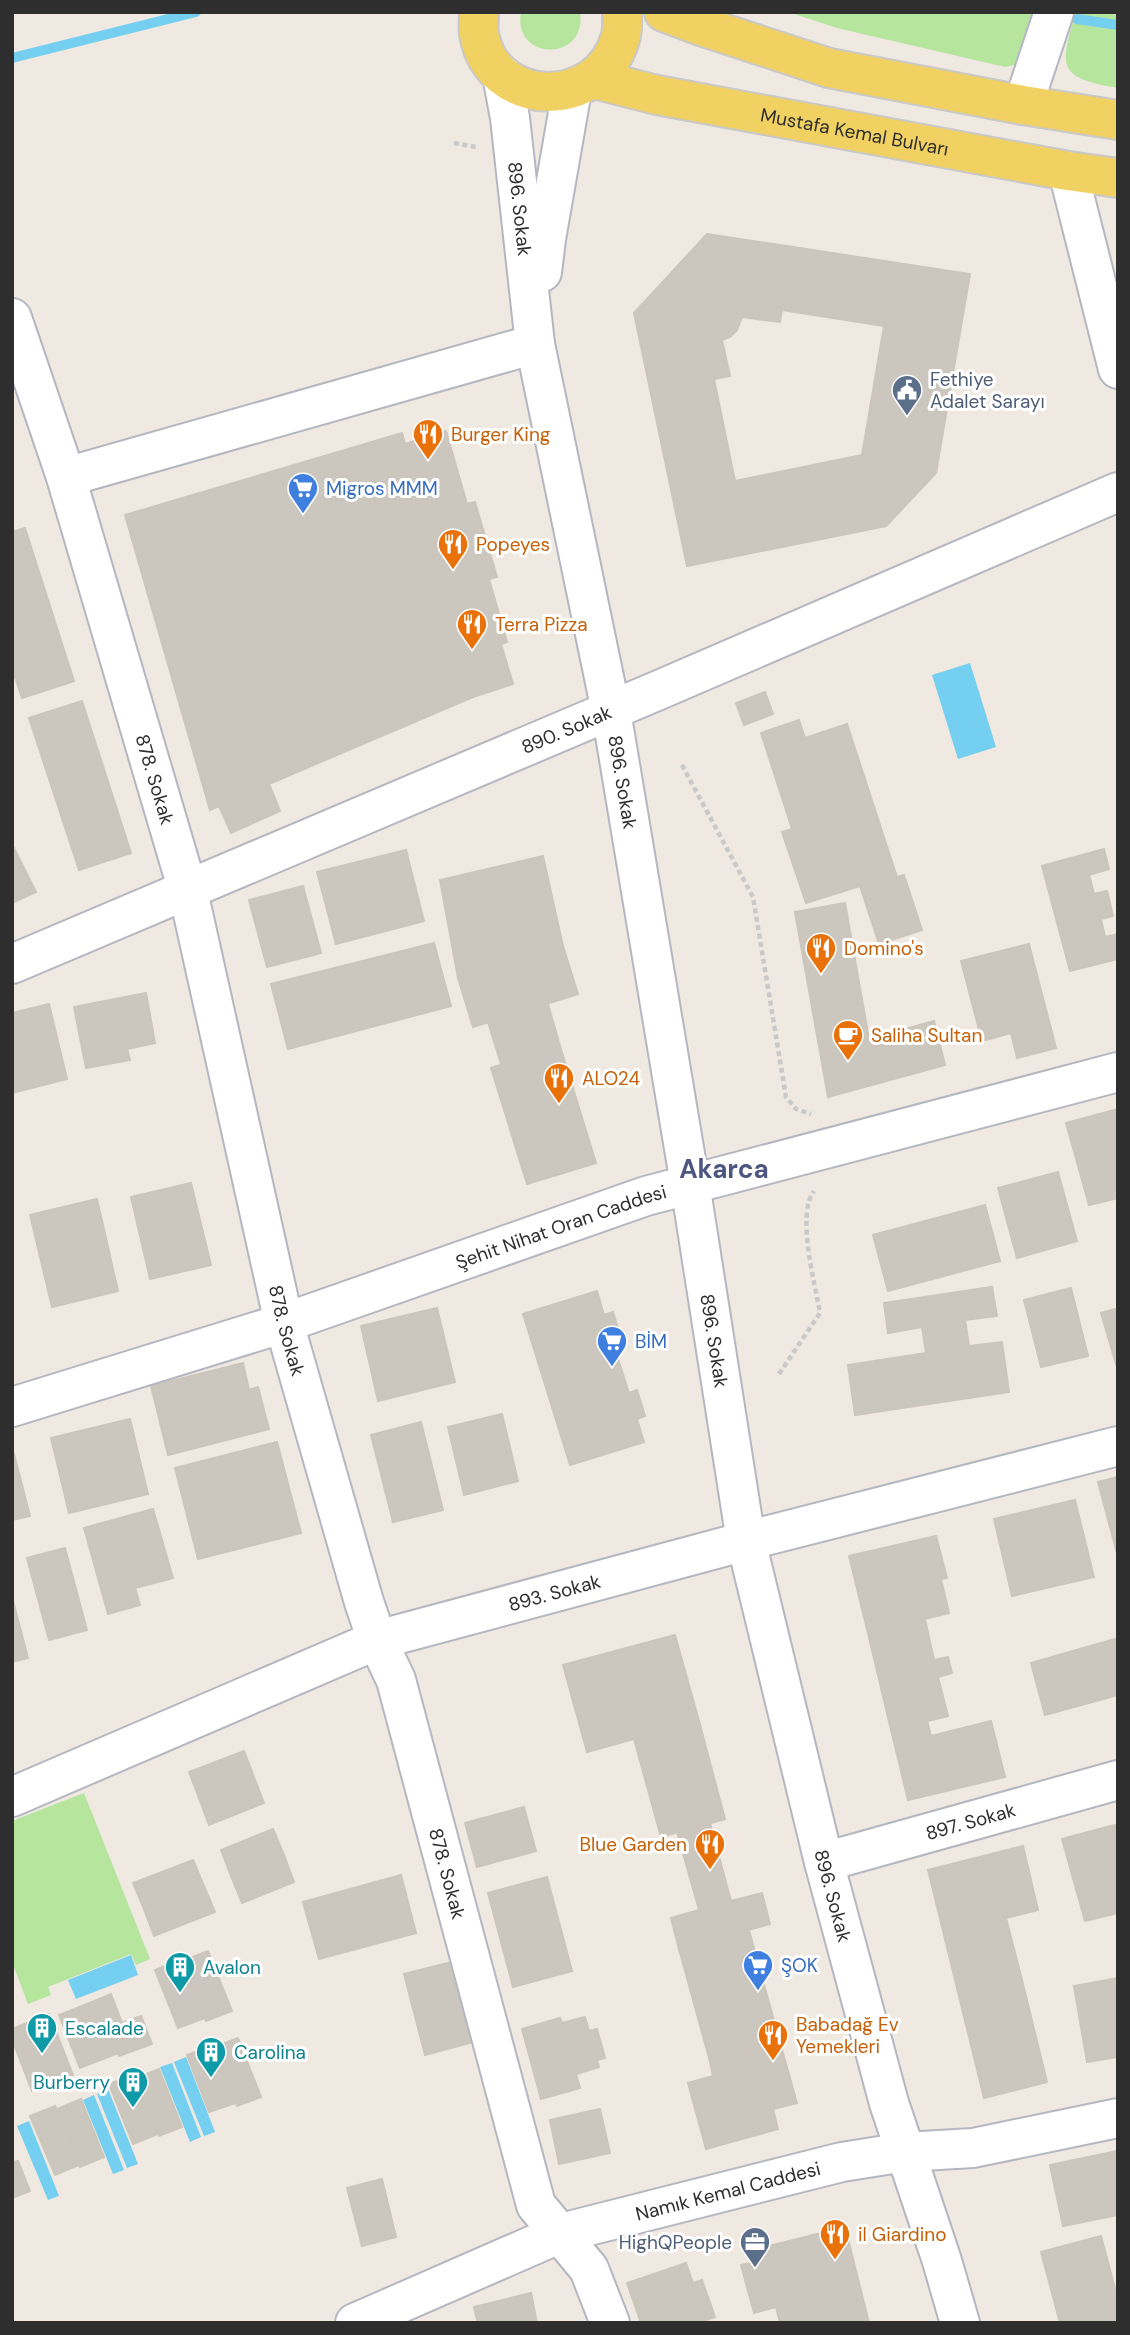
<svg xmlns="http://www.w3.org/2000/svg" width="1130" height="2335" font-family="'DM Sans',sans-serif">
	<rect width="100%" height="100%" fill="#efe9e1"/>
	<g fill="#b6e59e">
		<path d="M 521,12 L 580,12 C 588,62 512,62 521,12 Z"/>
		<path d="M 788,12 L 1037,12 L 1019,64 L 1005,67 L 837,28 Z"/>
		<path d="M 1076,12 L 1118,12 L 1118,88 C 1057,78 1059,67 1076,12 Z"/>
		<path d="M 84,1793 L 150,1959 L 136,1965 L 131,1954 L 48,1987 L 51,1995 L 28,2004 L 12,1962 L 12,1821 Z"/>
	</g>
	<g fill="#75cff0">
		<path d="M 970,663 L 996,747 L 958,759 L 932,675 Z"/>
		<path d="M 131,1955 L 138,1975 L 76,1999 L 68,1980 Z"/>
		<path d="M 186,2057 L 215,2132 L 204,2136 L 174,2062 Z"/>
		<path d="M 172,2063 L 201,2137 L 190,2142 L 160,2067 Z"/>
		<path d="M 108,2089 L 138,2164 L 127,2168 L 97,2094 Z"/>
		<path d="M 94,2095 L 124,2170 L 113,2174 L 83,2100 Z"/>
		<path d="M 29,2121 L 59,2196 L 48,2200 L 17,2126 Z"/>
	</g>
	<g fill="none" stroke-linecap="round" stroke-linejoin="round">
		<g stroke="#75cff0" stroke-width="10">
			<path d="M 1077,19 L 1118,25"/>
			<path d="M 12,58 L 196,12"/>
		</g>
	</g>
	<g fill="#cbc7bf" stroke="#cbc5ba" stroke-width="2" fill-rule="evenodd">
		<path d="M 707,234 L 970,274 L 936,473 L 886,526 L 687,566 L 634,313 ZM 782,310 L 884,326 L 862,455 L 735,481 L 714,379 L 730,376 L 722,340 L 730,337 L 737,330 L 742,317 L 780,322 Z"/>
		<path d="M 446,431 L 467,504 L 475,502 L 497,577 L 489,579 L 507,642 L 501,644 L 513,684 L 473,697 L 269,784 L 280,811 L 231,833 L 219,806 L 210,810 L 125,515 L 402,433 L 405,444 Z"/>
		<path d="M 25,528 L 74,681 L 22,698 L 12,668 L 12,532 Z"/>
		<path d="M 765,692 L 773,714 L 744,725 L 736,703 Z"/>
		<path d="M 82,701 L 131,853 L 79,870 L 29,718 Z"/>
		<path d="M 799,720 L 805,738 L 847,724 L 897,877 L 904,875 L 922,930 L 879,944 L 860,886 L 806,903 L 782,832 L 792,829 L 761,733 Z"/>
		<path d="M 12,844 L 36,892 L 12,903 Z"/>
		<path d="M 1104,849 L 1109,869 L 1089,875 L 1094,894 L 1107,891 L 1113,916 L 1101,919 L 1105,937 L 1118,934 L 1118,959 L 1070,971 L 1042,866 Z"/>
		<path d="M 406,850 L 424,921 L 336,944 L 317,872 Z"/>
		<path d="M 543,856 L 563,946 L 458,978 L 440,880 Z"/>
		<path d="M 303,886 L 321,953 L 267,967 L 249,900 Z"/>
		<path d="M 845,903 L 869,1039 L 934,1021 L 945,1065 L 828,1097 L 795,912 Z"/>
		<path d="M 434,943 L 451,1006 L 288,1049 L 271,984 Z"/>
		<path d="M 1029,944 L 1056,1048 L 1017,1058 L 1011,1033 L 982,1041 L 961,961 Z"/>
		<path d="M 563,946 L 578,994 L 473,1027 L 458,978 Z"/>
		<path d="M 146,993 L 155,1043 L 127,1049 L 130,1060 L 86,1068 L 74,1007 Z"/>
		<path d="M 49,1004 L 67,1079 L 12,1093 L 12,1013 Z"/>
		<path d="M 548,1004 L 560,1046 L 501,1064 L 488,1022 Z"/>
		<path d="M 560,1046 L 596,1163 L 527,1184 L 491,1068 Z"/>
		<path d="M 1118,1109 L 1118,1198 L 1089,1205 L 1066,1123 Z"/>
		<path d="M 1058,1172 L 1077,1241 L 1017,1258 L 998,1188 Z"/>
		<path d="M 191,1183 L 211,1265 L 150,1279 L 131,1197 Z"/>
		<path d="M 97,1199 L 118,1291 L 52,1307 L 30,1215 Z"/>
		<path d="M 985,1205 L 1000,1261 L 888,1291 L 873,1235 Z"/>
		<path d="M 992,1287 L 997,1316 L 965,1320 L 969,1346 L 1002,1342 L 1009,1392 L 855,1415 L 848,1365 L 926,1353 L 922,1327 L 888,1333 L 884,1303 Z"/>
		<path d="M 1071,1288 L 1088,1356 L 1041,1367 L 1024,1300 Z"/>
		<path d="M 597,1291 L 604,1315 L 613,1312 L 621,1338 L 612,1340 L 629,1393 L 637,1390 L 645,1416 L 637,1419 L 644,1442 L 570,1465 L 523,1314 Z"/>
		<path d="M 437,1308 L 455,1382 L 378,1401 L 361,1326 Z"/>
		<path d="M 1118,1308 L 1118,1371 L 1101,1313 Z"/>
		<path d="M 243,1363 L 249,1390 L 258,1387 L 269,1429 L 168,1455 L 151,1386 Z"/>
		<path d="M 502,1414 L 518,1481 L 464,1495 L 448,1427 Z"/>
		<path d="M 130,1419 L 148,1494 L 69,1513 L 51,1438 Z"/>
		<path d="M 421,1422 L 443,1510 L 393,1522 L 371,1435 Z"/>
		<path d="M 277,1442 L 301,1533 L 198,1559 L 175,1468 Z"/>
		<path d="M 14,1454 L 30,1516 L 12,1520 L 12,1455 Z"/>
		<path d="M 1118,1477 L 1118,1557 L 1098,1482 Z"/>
		<path d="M 1075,1500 L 1094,1577 L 1012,1596 L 994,1519 Z"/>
		<path d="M 153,1509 L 173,1578 L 135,1588 L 140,1605 L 108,1614 L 84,1528 Z"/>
		<path d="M 936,1536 L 947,1578 L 941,1579 L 949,1613 L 868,1633 L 849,1556 Z"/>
		<path d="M 65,1548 L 87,1630 L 49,1640 L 27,1558 Z"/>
		<path d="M 12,1597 L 28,1658 L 12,1662 Z"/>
		<path d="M 925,1619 L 934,1660 L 948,1657 L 952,1673 L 938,1677 L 948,1716 L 891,1730 L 868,1633 Z"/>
		<path d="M 675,1635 L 699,1721 L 587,1752 L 563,1665 Z"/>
		<path d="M 1118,1638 L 1118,1695 L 1045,1715 L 1031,1663 Z"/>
		<path d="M 699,1721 L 725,1819 L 661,1837 L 634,1739 Z"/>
		<path d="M 927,1721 L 931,1736 L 991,1721 L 1005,1777 L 908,1800 L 891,1730 Z"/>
		<path d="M 244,1751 L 254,1777 L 199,1798 L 189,1772 Z"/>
		<path d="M 254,1777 L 264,1803 L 209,1825 L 199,1798 Z"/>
		<path d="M 524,1807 L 536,1851 L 477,1867 L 465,1823 Z"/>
		<path d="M 710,1823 L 731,1901 L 762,1893 L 770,1924 L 679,1949 L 671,1918 L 699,1910 L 677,1832 Z"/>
		<path d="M 1118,1824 L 1118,1913 L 1085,1921 L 1062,1839 Z"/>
		<path d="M 273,1829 L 284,1855 L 231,1876 L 221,1850 Z"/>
		<path d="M 1023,1846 L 1038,1910 L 1006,1918 L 1021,1976 L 958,1992 L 928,1870 Z"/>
		<path d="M 284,1855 L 294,1882 L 242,1903 L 231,1876 Z"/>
		<path d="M 193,1860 L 204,1886 L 144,1909 L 133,1883 Z"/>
		<path d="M 401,1875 L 416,1933 L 319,1959 L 303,1902 Z"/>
		<path d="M 547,1877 L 572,1971 L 513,1987 L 488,1893 Z"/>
		<path d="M 204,1886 L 215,1912 L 154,1936 L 144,1909 Z"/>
		<path d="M 749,1930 L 779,2039 L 709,2058 L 679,1949 Z"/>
		<path d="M 208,1951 L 232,2011 L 206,2021 L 182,1961 Z"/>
		<path d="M 181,1959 L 205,2018 L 178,2028 L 155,1970 Z"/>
		<path d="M 452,1962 L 473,2042 L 425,2055 L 404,1974 Z"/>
		<path d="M 1021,1976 L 1047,2082 L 984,2098 L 958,1992 Z"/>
		<path d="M 1118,1978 L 1118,2057 L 1087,2062 L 1074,1986 Z"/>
		<path d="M 111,1994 L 122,2023 L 141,2016 L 152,2044 L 119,2056 L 118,2053 L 98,2061 L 77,2008 Z"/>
		<path d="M 77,2008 L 98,2061 L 80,2068 L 59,2015 Z"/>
		<path d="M 49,2014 L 73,2075 L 32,2091 L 12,2039 L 12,2029 Z"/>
		<path d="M 585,2017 L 589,2031 L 597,2029 L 605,2058 L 597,2060 L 599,2067 L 576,2074 L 580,2088 L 541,2099 L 522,2029 L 560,2018 L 562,2023 Z"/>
		<path d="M 238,2038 L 261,2097 L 237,2106 L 214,2047 Z"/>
		<path d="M 779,2039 L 797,2103 L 773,2109 L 778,2129 L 706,2149 L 688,2083 L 713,2076 L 709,2058 Z"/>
		<path d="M 213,2045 L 236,2103 L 209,2112 L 187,2055 Z"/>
		<path d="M 159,2069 L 182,2127 L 159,2136 L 136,2078 Z"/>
		<path d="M 134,2075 L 158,2134 L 133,2144 L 109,2084 Z"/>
		<path d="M 81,2099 L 104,2157 L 80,2167 L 57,2109 Z"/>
		<path d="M 55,2106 L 79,2165 L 55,2175 L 30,2116 Z"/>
		<path d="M 600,2109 L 610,2153 L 559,2164 L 550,2120 Z"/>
		<path d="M 1117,2151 L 1118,2215 L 1063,2226 L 1050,2165 Z"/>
		<path d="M 12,2159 L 14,2162 L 18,2161 L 30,2191 L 12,2198 Z"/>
		<path d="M 382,2179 L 396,2237 L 362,2246 L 347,2188 Z"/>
		<path d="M 845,2227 L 869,2323 L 780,2323 L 776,2307 L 754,2313 L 741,2265 L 764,2260 L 761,2248 Z"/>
		<path d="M 1101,2236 L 1118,2300 L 1118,2323 L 1060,2323 L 1041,2252 Z"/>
		<path d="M 686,2263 L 693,2283 L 702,2280 L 715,2317 L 697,2323 L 641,2323 L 627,2283 Z"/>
		<path d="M 531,2293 L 537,2323 L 478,2323 L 474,2307 Z"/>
	</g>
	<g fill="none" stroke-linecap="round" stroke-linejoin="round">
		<g stroke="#b4b7c1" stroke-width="42">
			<g id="minor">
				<path id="s1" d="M 502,75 L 510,118 L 535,344 L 611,711 L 690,1184 L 746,1541 L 824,1862 L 889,2103 L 942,2261 L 960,2323"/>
				<path d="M 1023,105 L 1054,12"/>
				<path d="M 1068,171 L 1118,369"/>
				<path d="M 542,272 L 546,239 L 572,90"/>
				<path id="s2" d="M 12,318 L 66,477 L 188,891 L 284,1323 L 364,1602 L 377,1640 L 396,1680 L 536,2205 L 589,2269 L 610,2323"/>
				<path d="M 66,477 L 535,344"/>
				<path id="s3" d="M 12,964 L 659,690 L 1118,492"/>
				<path id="s4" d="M 12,1407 L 284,1323 L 646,1196 L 1118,1072"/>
				<path id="s5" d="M 12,1797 L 377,1640 L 746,1541 L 1118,1446"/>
				<path id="s6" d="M 824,1862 L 1118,1780"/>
				<path id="s7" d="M 355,2323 L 561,2233 L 842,2162 L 905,2152 L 973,2148 L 1118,2118"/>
			</g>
		</g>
		<g stroke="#c9c9c9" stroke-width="42">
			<g id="major">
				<path d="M 479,12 C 479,19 478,27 479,34 C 492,109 599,111 620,39 C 623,31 622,21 622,12"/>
				<path d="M 664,12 L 701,26 L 829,68 L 1023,105 L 1118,120"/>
				<path id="s8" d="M 594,79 L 657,95 L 1068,171 L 1118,178"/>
			</g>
		</g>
		<g stroke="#c9c9c9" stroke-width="4.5" stroke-dasharray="5 3.5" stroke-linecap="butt">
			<path d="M 454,143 L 476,147"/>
			<path d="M 682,765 L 753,897 L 786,1097 L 796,1109 L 811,1114"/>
			<path d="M 779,1374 L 820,1313 C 815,1283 796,1215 814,1191"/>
		</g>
		<use href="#minor" stroke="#fff" stroke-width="38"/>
		<use href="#major" stroke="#f2d163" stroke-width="38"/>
	</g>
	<defs>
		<g id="civic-pin" transform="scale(1.575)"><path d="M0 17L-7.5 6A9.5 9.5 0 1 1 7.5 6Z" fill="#5c6f8a" stroke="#fff"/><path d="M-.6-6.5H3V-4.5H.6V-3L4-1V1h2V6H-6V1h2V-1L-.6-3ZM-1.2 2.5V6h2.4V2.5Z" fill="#fff"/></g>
		<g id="restaurant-pin" transform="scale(1.575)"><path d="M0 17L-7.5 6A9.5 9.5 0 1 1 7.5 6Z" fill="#e8710a" stroke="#fff"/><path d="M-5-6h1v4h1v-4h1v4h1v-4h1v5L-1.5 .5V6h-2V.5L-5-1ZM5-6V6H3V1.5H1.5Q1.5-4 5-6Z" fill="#fff"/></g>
		<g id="supermarket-pin" transform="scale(1.575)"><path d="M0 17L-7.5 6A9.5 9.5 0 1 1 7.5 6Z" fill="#3f7fe0" stroke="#fff"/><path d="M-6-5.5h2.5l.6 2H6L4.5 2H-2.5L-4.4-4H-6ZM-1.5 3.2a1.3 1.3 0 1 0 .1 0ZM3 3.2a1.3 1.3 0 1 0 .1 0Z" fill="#fff"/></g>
		<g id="cafe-pin" transform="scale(1.575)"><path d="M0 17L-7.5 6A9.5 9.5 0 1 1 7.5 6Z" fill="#e8710a" stroke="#fff"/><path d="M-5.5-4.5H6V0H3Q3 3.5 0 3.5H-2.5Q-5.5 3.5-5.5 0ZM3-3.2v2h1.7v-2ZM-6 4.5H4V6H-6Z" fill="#fff"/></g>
		<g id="building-pin" transform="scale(1.575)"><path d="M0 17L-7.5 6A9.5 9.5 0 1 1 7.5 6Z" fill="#0f9aa8" stroke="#fff"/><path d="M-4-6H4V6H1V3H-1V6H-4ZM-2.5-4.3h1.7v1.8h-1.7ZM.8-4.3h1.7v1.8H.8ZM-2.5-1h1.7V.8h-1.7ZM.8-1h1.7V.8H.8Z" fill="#fff"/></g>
		<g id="office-pin" transform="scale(1.575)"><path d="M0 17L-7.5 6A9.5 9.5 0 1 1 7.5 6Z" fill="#5c6f8a" stroke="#fff"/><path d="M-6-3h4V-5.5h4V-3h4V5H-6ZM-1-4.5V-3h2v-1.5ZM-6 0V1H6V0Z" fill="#fff"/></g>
	</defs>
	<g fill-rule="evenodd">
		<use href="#civic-pin" x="907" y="390"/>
		<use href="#restaurant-pin" x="428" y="434"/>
		<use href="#supermarket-pin" x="303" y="488"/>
		<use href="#restaurant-pin" x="453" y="544"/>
		<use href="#restaurant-pin" x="472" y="624"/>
		<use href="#restaurant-pin" x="821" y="948"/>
		<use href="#cafe-pin" x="848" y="1035"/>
		<use href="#restaurant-pin" x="559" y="1078"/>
		<use href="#supermarket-pin" x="612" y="1341"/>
		<use href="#restaurant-pin" x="710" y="1844"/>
		<use href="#supermarket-pin" x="758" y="1965"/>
		<use href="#building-pin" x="180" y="1967"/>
		<use href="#building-pin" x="42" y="2028"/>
		<use href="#restaurant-pin" x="773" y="2035"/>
		<use href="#building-pin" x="211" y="2052"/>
		<use href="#building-pin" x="133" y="2082"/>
		<use href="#restaurant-pin" x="835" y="2234"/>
		<use href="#office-pin" x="755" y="2242"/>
	</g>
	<g text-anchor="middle" stroke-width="6" stroke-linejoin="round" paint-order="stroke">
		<g font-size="19" fill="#2e2e2e" stroke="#fff">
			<text dy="7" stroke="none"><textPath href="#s8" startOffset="266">Mustafa Kemal Bulvarı</textPath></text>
			<text dy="7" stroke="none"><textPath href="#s1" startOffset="135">896. Sokak</textPath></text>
			<text dy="7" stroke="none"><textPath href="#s3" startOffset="602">890. Sokak</textPath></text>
			<text dy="7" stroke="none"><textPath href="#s2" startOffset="483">878. Sokak</textPath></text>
			<text dy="7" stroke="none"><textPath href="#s1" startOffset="718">896. Sokak</textPath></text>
			<text dy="7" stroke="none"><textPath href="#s4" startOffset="578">Şehit Nihat Oran Caddesi</textPath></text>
			<text dy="7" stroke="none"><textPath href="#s2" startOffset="1050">878. Sokak</textPath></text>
			<text dy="7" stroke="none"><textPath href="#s1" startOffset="1284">896. Sokak</textPath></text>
			<text dy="7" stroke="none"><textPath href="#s5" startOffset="581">893. Sokak</textPath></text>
			<text dy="7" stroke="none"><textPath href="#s6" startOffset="152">897. Sokak</textPath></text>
			<text dy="7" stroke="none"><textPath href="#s2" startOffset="1617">878. Sokak</textPath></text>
			<text dy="7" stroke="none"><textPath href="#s1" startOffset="1852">896. Sokak</textPath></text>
			<text dy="7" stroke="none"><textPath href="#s7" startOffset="397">Namık Kemal Caddesi</textPath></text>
		</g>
		<g font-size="19" fill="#4e5e75" stroke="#fff" text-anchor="start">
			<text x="930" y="386">Fethiye<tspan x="930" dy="22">Adalet Sarayı</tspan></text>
			<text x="732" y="2249" text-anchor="end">HighQPeople</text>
		</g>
		<g font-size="19" fill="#c56008" stroke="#fff" text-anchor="start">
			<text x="451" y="441">Burger King</text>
			<text x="476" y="551">Popeyes</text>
			<text x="495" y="631">Terra Pizza</text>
			<text x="844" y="955">Domino's</text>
			<text x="871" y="1042">Saliha Sultan</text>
			<text x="582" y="1085">ALO24</text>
			<text x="687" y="1851" text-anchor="end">Blue Garden</text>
			<text x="796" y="2031">Babadağ Ev<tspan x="796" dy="22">Yemekleri</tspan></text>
			<text x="858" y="2241">il Giardino</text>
		</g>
		<g font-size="19" fill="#366cbe" stroke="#fff" text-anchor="start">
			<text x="326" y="495">Migros MMM</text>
			<text x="635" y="1348">BİM</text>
			<text x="781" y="1972">ŞOK</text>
		</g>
		<g font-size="19" fill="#0d838f" stroke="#fff" text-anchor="start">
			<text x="203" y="1974">Avalon</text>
			<text x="65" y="2035">Escalade</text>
			<text x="234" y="2059">Carolina</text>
			<text x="110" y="2089" text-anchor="end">Burberry</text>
		</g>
		<g font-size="26" font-weight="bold" fill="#4d5680" stroke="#fff">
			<text x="724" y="1178">Akarca</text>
		</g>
	</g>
	<rect width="1130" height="2335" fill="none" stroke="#2e2e2e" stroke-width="28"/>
</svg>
